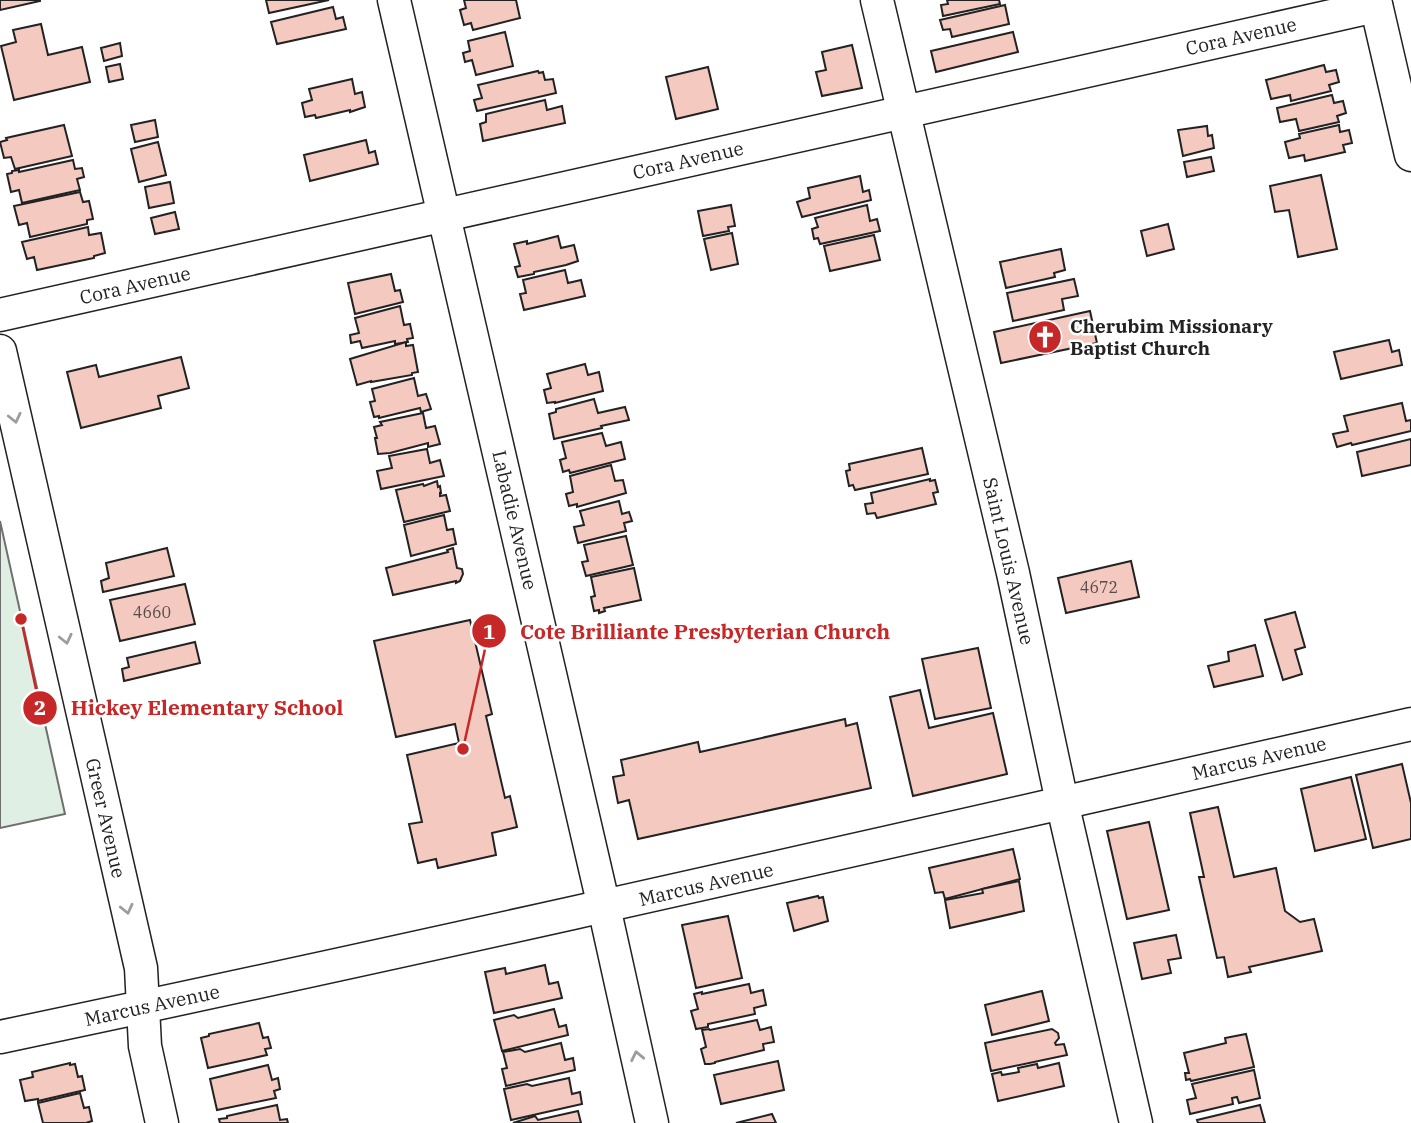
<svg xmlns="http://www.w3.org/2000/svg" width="1411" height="1123" font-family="'IBM Plex Serif',serif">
	<rect width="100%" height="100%" fill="#fff"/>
	<path fill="#e0efe3" stroke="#6f6f6f" stroke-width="2" d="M 0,521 L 65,814 L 0,828 Z"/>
	<g fill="#f3c9c0" stroke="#222" stroke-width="2">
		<path d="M 0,0 L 40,0 L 40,1 L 0,10 Z"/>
		<path d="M 266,0 L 329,0 L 269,13 Z"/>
		<path d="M 464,0 L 516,0 L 520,18 L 473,30 L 471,23 L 464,25 L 460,10 L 466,8 Z"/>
		<path d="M 947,0 L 999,0 L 1000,4 L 943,16 L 941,5 L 948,4 Z"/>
		<path d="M 1005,5 L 1009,24 L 952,37 L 950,29 L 943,30 L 940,20 Z"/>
		<path d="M 333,7 L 336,19 L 343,17 L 346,29 L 277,44 L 271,22 Z"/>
		<path d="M 41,24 L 48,55 L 82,47 L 90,82 L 14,100 L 1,46 L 16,42 L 13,30 Z"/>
		<path d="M 505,32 L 513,66 L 476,75 L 472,60 L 465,62 L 463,53 L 470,51 L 468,41 Z"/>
		<path d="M 1013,32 L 1018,52 L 936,72 L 931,51 Z"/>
		<path d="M 120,43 L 122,56 L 104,61 L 101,48 Z"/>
		<path d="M 852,45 L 862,88 L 822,96 L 816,72 L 826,70 L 822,52 Z"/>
		<path d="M 120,64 L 123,79 L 109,82 L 106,67 Z"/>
		<path d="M 1324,65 L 1326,72 L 1336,70 L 1339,82 L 1329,85 L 1331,91 L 1291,101 L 1290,95 L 1271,99 L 1266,80 Z"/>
		<path d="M 708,67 L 718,109 L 676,119 L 666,77 Z"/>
		<path d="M 538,71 L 539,73 L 543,72 L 545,80 L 553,79 L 556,93 L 477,111 L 474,100 L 482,98 L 478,85 Z"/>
		<path d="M 352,79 L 355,94 L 362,92 L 365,107 L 350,112 L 350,110 L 316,118 L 315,115 L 305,117 L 302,103 L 312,100 L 309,89 Z"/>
		<path d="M 1332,95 L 1334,103 L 1343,101 L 1346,113 L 1337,116 L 1339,122 L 1299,131 L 1296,119 L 1280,122 L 1277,108 Z"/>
		<path d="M 545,100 L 547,110 L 562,106 L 565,123 L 483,141 L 480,124 L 486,122 L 486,114 Z"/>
		<path d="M 155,120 L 158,137 L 135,142 L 131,125 Z"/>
		<path d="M 64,125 L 72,156 L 15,169 L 11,157 L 4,158 L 0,142 L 7,140 L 6,138 Z"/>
		<path d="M 1339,125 L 1340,132 L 1349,130 L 1352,143 L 1343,145 L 1345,152 L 1305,161 L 1304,155 L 1289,158 L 1285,142 L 1300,138 L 1299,134 Z"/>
		<path d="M 1207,126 L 1208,136 L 1212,135 L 1214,148 L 1183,156 L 1178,130 Z"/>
		<path d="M 366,140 L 369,153 L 375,151 L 378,164 L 310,181 L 304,155 Z"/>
		<path d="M 158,142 L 166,175 L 139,182 L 131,149 Z"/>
		<path d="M 1211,157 L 1214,171 L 1187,177 L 1184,162 Z"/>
		<path d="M 73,160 L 75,169 L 82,168 L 84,177 L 77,179 L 80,190 L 22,203 L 19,190 L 11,192 L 7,174 L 12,173 L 12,171 L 19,170 L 19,172 Z"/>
		<path d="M 1321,175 L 1337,249 L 1298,257 L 1289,210 L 1275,212 L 1270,186 Z"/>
		<path d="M 860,176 L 863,192 L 869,190 L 871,200 L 802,217 L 797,202 L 810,198 L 808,188 Z"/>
		<path d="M 170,182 L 174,203 L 149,208 L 145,187 Z"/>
		<path d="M 80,192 L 83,202 L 89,201 L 93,219 L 87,220 L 87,224 L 30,237 L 27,223 L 19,225 L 14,206 Z"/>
		<path d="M 731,205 L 735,226 L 728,227 L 729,231 L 703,236 L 698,211 Z"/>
		<path d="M 867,205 L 870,221 L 877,219 L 880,231 L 820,244 L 818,238 L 814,239 L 812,229 L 818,227 L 815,218 Z"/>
		<path d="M 175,212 L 179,229 L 155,234 L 151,218 Z"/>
		<path d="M 1168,224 L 1174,249 L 1147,256 L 1141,231 Z"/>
		<path d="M 88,227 L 89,235 L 101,233 L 105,253 L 94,256 L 94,258 L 37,270 L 34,257 L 27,259 L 22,242 Z"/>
		<path d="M 732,233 L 738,264 L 711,270 L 704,239 Z"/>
		<path d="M 874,235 L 880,260 L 830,271 L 824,246 Z"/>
		<path d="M 558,236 L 561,248 L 574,245 L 578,261 L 566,265 L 534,272 L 534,274 L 518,277 L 515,267 L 520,266 L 514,244 L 527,241 L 527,244 Z"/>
		<path d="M 1061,249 L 1065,270 L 1054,273 L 1055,277 L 1006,288 L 1000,262 Z"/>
		<path d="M 565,270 L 568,283 L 581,280 L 585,296 L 524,310 L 520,294 L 526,293 L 523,280 Z"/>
		<path d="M 391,274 L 395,291 L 400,290 L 403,302 L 355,314 L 348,283 Z"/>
		<path d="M 1074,279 L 1078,296 L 1062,299 L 1064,310 L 1013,321 L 1007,293 Z"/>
		<path d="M 400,306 L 404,325 L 410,324 L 413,338 L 407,339 L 408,342 L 395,344 L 395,341 L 362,348 L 360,341 L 351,343 L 350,335 L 359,333 L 355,318 Z"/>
		<path d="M 1090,311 L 1097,343 L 1001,363 L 994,332 Z"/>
		<path d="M 1389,340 L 1392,352 L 1399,350 L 1402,365 L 1341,379 L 1334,352 Z"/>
		<path d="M 406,342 L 406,346 L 413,345 L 418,372 L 412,373 L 412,375 L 371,382 L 371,381 L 357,385 L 350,359 Z"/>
		<path d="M 181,357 L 189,388 L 158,396 L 161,408 L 81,428 L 67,372 L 96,365 L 99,377 Z"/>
		<path d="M 585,364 L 588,375 L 599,372 L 603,391 L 555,403 L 555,402 L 547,403 L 544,390 L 551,388 L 547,374 Z"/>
		<path d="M 414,378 L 418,396 L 426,394 L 431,409 L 421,412 L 420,408 L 379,418 L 379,416 L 374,417 L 370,402 L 375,401 L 372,389 Z"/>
		<path d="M 594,399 L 598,413 L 625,407 L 629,420 L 601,426 L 602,428 L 554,439 L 549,414 L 556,412 L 556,409 Z"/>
		<path d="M 1402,403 L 1406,421 L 1411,420 L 1411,431 L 1352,445 L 1351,443 L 1337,447 L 1333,434 L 1348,431 L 1344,416 Z"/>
		<path d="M 423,413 L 426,428 L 435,426 L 440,444 L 428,447 L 428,443 L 390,453 L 378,454 L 375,438 L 377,438 L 374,427 L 382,425 L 380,422 Z"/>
		<path d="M 602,433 L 606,446 L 621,442 L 625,459 L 570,473 L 569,470 L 563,472 L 560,460 L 566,458 L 562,442 Z"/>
		<path d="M 1411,439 L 1411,465 L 1362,476 L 1357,452 Z"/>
		<path d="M 922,448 L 928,474 L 855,490 L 853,485 L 849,486 L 846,471 L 850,470 L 849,464 Z"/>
		<path d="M 427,449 L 430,463 L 440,460 L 444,476 L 381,489 L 377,471 L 392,468 L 389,456 Z"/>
		<path d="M 611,465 L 615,481 L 623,480 L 626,493 L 577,507 L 577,504 L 569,506 L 566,494 L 573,492 L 570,476 Z"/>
		<path d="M 930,479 L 930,481 L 935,480 L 938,492 L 933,493 L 936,504 L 877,518 L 875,513 L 867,514 L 865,504 L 873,503 L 871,493 Z"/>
		<path d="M 437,481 L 438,487 L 440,486 L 441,493 L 440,493 L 440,496 L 446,495 L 450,511 L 404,522 L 396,490 L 423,484 L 424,486 Z"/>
		<path d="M 619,501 L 622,514 L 629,512 L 632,521 L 624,523 L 626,531 L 578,543 L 574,527 L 584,525 L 580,511 Z"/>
		<path d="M 444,515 L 447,530 L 453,529 L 456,544 L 411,556 L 404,525 Z"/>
		<path d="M 626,536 L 633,565 L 586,576 L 582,562 L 588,561 L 584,545 Z"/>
		<path d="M 167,548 L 174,576 L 103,592 L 101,581 L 109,578 L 106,563 Z"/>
		<path d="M 453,548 L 457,568 L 462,569 L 463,574 L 460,581 L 456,583 L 456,581 L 393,595 L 386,568 L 448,552 L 447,550 Z"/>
		<path d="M 1131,561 L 1139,597 L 1066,613 L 1058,578 Z"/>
		<path d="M 634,568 L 641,600 L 604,608 L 605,611 L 599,613 L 599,610 L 594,611 L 591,597 L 595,596 L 591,577 Z"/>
		<path d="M 185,584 L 195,624 L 120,641 L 110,600 Z"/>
		<path d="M 1295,612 L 1305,647 L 1295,650 L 1302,674 L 1283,680 L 1265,620 Z"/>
		<path d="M 470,620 L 492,714 L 486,716 L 505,798 L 510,796 L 517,827 L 492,833 L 496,855 L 438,868 L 436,859 L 418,863 L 409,824 L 422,822 L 407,755 L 459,743 L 455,724 L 396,737 L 374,641 Z"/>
		<path d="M 195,642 L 200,663 L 124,681 L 122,669 L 129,667 L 127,658 Z"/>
		<path d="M 1255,645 L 1263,676 L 1214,687 L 1208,666 L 1229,661 L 1228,652 Z"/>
		<path d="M 978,648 L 991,708 L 935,719 L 922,659 Z"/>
		<path d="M 920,690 L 929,728 L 993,713 L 1007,774 L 913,796 L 890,697 Z"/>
		<path d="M 845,719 L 846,726 L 857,723 L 871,788 L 638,839 L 629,800 L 618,803 L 613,777 L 624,775 L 621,760 L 698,742 L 700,752 Z"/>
		<path d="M 1402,764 L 1411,803 L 1411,839 L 1373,848 L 1356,775 Z"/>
		<path d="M 1351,777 L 1366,839 L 1315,851 L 1301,789 Z"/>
		<path d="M 1218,807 L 1234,877 L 1276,868 L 1285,911 L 1300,922 L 1314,919 L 1322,951 L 1249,967 L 1251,972 L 1228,977 L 1224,957 L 1217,958 L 1199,877 L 1204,877 L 1190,813 Z"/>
		<path d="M 1149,822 L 1169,910 L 1127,919 L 1107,831 Z"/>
		<path d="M 1013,849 L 1020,879 L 945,899 L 943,892 L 935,893 L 929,868 Z"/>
		<path d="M 1019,881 L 1024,911 L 950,928 L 945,900 L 983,893 L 982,889 Z"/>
		<path d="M 818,896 L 819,898 L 823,897 L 828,921 L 794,931 L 787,903 Z"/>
		<path d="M 728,916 L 742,978 L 696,988 L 682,925 Z"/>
		<path d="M 1176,935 L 1181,958 L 1168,960 L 1171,973 L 1142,979 L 1134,943 Z"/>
		<path d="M 545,965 L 549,984 L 558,982 L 562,998 L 494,1013 L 485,972 L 505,968 L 506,974 Z"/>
		<path d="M 749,984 L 751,993 L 763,990 L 766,1005 L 754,1008 L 755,1014 L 708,1024 L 708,1027 L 696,1029 L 691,1011 L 698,1009 L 694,994 L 702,992 L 702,994 Z"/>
		<path d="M 1042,991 L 1049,1021 L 992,1035 L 985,1005 Z"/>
		<path d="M 554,1009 L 559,1027 L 566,1025 L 568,1035 L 502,1051 L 494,1020 L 514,1015 L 518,1018 Z"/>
		<path d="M 757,1020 L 760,1030 L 771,1027 L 774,1042 L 763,1044 L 764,1050 L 715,1062 L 715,1063 L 710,1064 L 705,1064 L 701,1049 L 706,1047 L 702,1030 L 709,1029 L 710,1030 Z"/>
		<path d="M 259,1023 L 263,1038 L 268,1037 L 271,1048 L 265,1049 L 267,1055 L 208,1068 L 201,1038 L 209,1036 L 209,1034 Z"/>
		<path d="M 1052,1029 L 1058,1033 L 1059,1038 L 1055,1043 L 1056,1045 L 1064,1044 L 1067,1055 L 991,1071 L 985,1043 Z"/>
		<path d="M 1246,1034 L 1254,1067 L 1191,1081 L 1190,1079 L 1186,1080 L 1185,1073 L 1189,1073 L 1184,1053 L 1226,1043 L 1225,1038 Z"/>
		<path d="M 561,1043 L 565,1060 L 573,1058 L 575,1070 L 506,1086 L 502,1069 L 507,1068 L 503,1052 L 520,1049 L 525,1052 Z"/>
		<path d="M 778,1061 L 784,1090 L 721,1104 L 714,1075 Z"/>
		<path d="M 70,1063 L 70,1065 L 75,1064 L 78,1077 L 82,1076 L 85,1090 L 38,1101 L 38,1099 L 25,1101 L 20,1080 L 33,1077 L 32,1072 Z"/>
		<path d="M 1059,1063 L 1064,1086 L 998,1101 L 992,1074 L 1001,1072 L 1002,1075 L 1019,1072 L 1018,1068 L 1037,1064 L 1038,1068 Z"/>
		<path d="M 268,1065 L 272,1080 L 278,1078 L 280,1089 L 274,1091 L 276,1098 L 217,1110 L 210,1079 Z"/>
		<path d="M 1254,1070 L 1260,1098 L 1239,1103 L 1237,1097 L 1232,1098 L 1233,1104 L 1190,1114 L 1187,1100 L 1196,1098 L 1192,1084 Z"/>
		<path d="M 569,1078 L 572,1094 L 580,1092 L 582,1104 L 511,1120 L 504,1089 L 527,1084 L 532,1086 Z"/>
		<path d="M 80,1093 L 84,1108 L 89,1107 L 92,1121 L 86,1123 L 43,1123 L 38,1103 Z"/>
		<path d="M 277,1105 L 280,1120 L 287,1119 L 288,1123 L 220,1123 L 219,1119 L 227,1118 L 227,1116 Z"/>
		<path d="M 1260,1105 L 1265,1123 L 1198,1123 L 1197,1120 Z"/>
		<path d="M 578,1111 L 581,1123 L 513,1123 L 535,1116 L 538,1120 Z"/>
		<path d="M 772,1114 L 776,1123 L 736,1123 Z"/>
	</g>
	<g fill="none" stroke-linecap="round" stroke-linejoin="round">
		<g stroke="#222" stroke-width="35">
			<g id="minor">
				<path d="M 394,0 L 604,907 L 652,1123"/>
				<path d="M 877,0 L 1013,573 L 1062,802 L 1136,1123"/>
				<path d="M 1375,0 L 1411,155"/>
				<path d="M 0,315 L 1376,6"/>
				<path d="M 0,351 L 141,968 L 145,1046 L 162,1123"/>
				<path d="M 0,1037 C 472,938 941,830 1411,724"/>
			</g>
		</g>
		<use href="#minor" stroke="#fff" stroke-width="32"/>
	</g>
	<defs><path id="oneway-chevron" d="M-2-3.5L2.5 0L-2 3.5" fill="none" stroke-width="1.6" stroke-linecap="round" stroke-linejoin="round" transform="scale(1.75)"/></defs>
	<g stroke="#9c9c9c">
		<use href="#oneway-chevron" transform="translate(15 418) rotate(77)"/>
		<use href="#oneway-chevron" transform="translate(66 639) rotate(77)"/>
		<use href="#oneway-chevron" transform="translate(127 909) rotate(77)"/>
		<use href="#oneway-chevron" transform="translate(637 1056) rotate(-102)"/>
	</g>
	<defs>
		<g id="church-disc" transform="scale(1.75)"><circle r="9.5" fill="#c62828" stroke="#fff"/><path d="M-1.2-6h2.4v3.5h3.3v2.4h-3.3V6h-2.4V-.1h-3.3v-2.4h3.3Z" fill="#fff"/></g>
	</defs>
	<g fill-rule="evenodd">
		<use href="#church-disc" x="1045" y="337"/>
	</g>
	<g text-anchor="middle" stroke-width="5" stroke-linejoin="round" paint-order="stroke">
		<g font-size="16" fill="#564c4a">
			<text x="1099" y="593">4672</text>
			<text x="152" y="618">4660</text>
		</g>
		<g font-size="19" fill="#222" stroke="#fff">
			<text transform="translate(1241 36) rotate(-13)" y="7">Cora Avenue</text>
			<text transform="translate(688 160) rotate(-13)" y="7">Cora Avenue</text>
			<text transform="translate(135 285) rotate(-13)" y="7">Cora Avenue</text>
			<text transform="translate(515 520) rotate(77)" y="7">Labadie Avenue</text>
			<text transform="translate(1009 561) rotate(77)" y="7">Saint Louis Avenue</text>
			<text transform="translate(1259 758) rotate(-13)" y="7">Marcus Avenue</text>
			<text transform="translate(106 818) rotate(77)" y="7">Greer Avenue</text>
			<text transform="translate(706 884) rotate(-13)" y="7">Marcus Avenue</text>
			<text transform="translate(152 1005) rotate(-12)" y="7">Marcus Avenue</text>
		</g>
		<g font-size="19" font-weight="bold" fill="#222" stroke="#fff" text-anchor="start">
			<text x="1070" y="333">Cherubim Missionary<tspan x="1070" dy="22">Baptist Church</tspan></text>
		</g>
	</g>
	<path fill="none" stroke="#c62828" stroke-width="2.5" d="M463 749L489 631M21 619L40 708"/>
	<g fill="#c62828" stroke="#fff" stroke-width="2.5">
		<circle cx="463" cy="749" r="7"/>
		<circle cx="21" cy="619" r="7"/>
		<circle cx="489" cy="631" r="18"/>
		<circle cx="40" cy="708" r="18"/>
	</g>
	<g font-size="21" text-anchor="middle" font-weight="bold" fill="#fff">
		<text x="489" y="639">1</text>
		<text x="40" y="715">2</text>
	</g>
	<g font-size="21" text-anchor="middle" font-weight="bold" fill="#c62828" stroke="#fff" stroke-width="5" stroke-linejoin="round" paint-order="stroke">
		<text x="705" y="639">Cote Brilliante Presbyterian Church</text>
		<text x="207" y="715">Hickey Elementary School</text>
	</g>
</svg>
